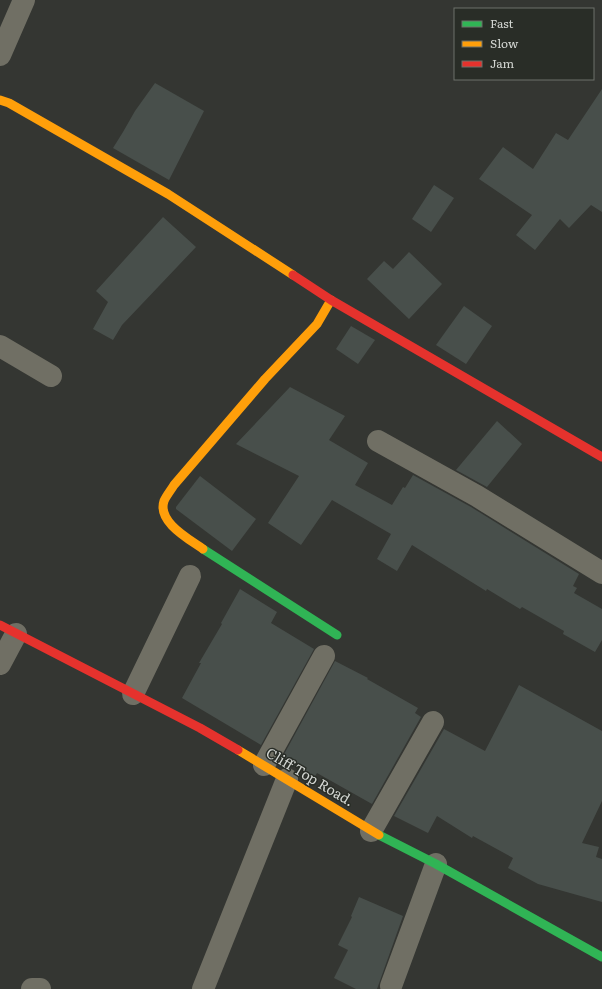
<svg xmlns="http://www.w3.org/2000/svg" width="602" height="989" font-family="Literata,serif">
	<rect width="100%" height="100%" fill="#343632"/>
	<g fill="#484f4b">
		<path d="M 155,83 L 204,111 L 169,180 L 113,148 L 123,132 L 135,111 Z"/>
		<path d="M 602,89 L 602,212 L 591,205 L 569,228 L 560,219 L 535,250 L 516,235 L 532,215 L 479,179 L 503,147 L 533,169 L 556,133 L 568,140 Z"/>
		<path d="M 434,185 L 454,198 L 431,232 L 412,219 Z"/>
		<path d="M 163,217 L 196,247 L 122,325 L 113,340 L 93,329 L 108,302 L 96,291 Z"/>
		<path d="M 409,252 L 442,284 L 409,319 L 367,279 L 384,261 L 393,269 Z"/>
		<path d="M 464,306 L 492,326 L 466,364 L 436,345 Z"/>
		<path d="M 351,326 L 375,340 L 358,364 L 336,349 Z"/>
		<path d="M 290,387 L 345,416 L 329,440 L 368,463 L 355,485 L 392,505 L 403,487 L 405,488 L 413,475 L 471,507 L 579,574 L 573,586 L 577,588 L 574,593 L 602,609 L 602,640 L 595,652 L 563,634 L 564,631 L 522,607 L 520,609 L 487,589 L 486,591 L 412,545 L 397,571 L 377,559 L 391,534 L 332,500 L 301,545 L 268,523 L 299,476 L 236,444 Z"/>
		<path d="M 497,421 L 522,444 L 487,487 L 456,470 Z"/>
		<path d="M 200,476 L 256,519 L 232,551 L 176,509 L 176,507 Z"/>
		<path d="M 240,589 L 277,612 L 271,623 L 314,649 L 261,745 L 182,698 L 201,663 L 199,663 L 222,624 L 221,623 Z"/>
		<path d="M 335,661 L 368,678 L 367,679 L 418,708 L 415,713 L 421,717 L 372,804 L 317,773 L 314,778 L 282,758 Z"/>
		<path d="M 519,685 L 602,731 L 602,801 L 582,843 L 599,847 L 596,857 L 602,859 L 602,902 L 538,884 L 508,868 L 513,858 L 473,836 L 472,838 L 437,816 L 428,833 L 394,816 L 444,729 L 485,751 Z"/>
		<path d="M 359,897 L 403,916 L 377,989 L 356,989 L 334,978 L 348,950 L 338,945 L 352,917 L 351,916 Z"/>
	</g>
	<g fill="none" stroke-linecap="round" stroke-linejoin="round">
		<g stroke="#706f64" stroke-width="22">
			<path d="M 0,55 L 24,0"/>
			<path d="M 0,346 L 51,376"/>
			<path d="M 378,441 L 477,496 L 602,573"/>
			<path d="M 0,664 L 16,634"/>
			<path d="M 133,694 L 190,576"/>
			<path d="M 264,765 L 324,656"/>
			<path d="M 371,831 L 433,722"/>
			<path d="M 391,986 L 436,864"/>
			<path d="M 32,989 L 40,989"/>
			<path d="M 203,989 L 287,779"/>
		</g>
		<g stroke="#30b455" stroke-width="9">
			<path d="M 203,549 L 337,635"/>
			<path d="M 379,835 L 436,864 L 602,957"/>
		</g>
		<g stroke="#ff9f0a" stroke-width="9">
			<path d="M 0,100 L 9,103 L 168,194 L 293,275"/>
			<path d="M 203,549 C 189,539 157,522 164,501 C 166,496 171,490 174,485 L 265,379 L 317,324 L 331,300"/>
			<path d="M 238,750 L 379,835"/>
		</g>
		<g stroke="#e5322d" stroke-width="9">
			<path d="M 293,275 L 331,300 L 602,457"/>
			<path d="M 0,625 L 200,728 L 238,750"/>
		</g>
	</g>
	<g text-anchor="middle" stroke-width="3" stroke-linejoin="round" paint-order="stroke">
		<g font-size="14" fill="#d3d6d2" stroke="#292d27">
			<text transform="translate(310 777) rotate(31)" y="5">Cliff Top Road.</text>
		</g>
	</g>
	<rect x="454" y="8" width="140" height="72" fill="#292d27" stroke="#6d716b"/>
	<rect x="462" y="21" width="20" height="6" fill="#30b455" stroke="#6d716b"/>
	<text x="490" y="28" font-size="12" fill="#d3d6d2">Fast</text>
	<rect x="462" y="41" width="20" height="6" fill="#ff9f0a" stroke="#6d716b"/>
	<text x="490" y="48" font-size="12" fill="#d3d6d2">Slow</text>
	<rect x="462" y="61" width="20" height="6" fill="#e5322d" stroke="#6d716b"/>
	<text x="490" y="68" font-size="12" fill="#d3d6d2">Jam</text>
</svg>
